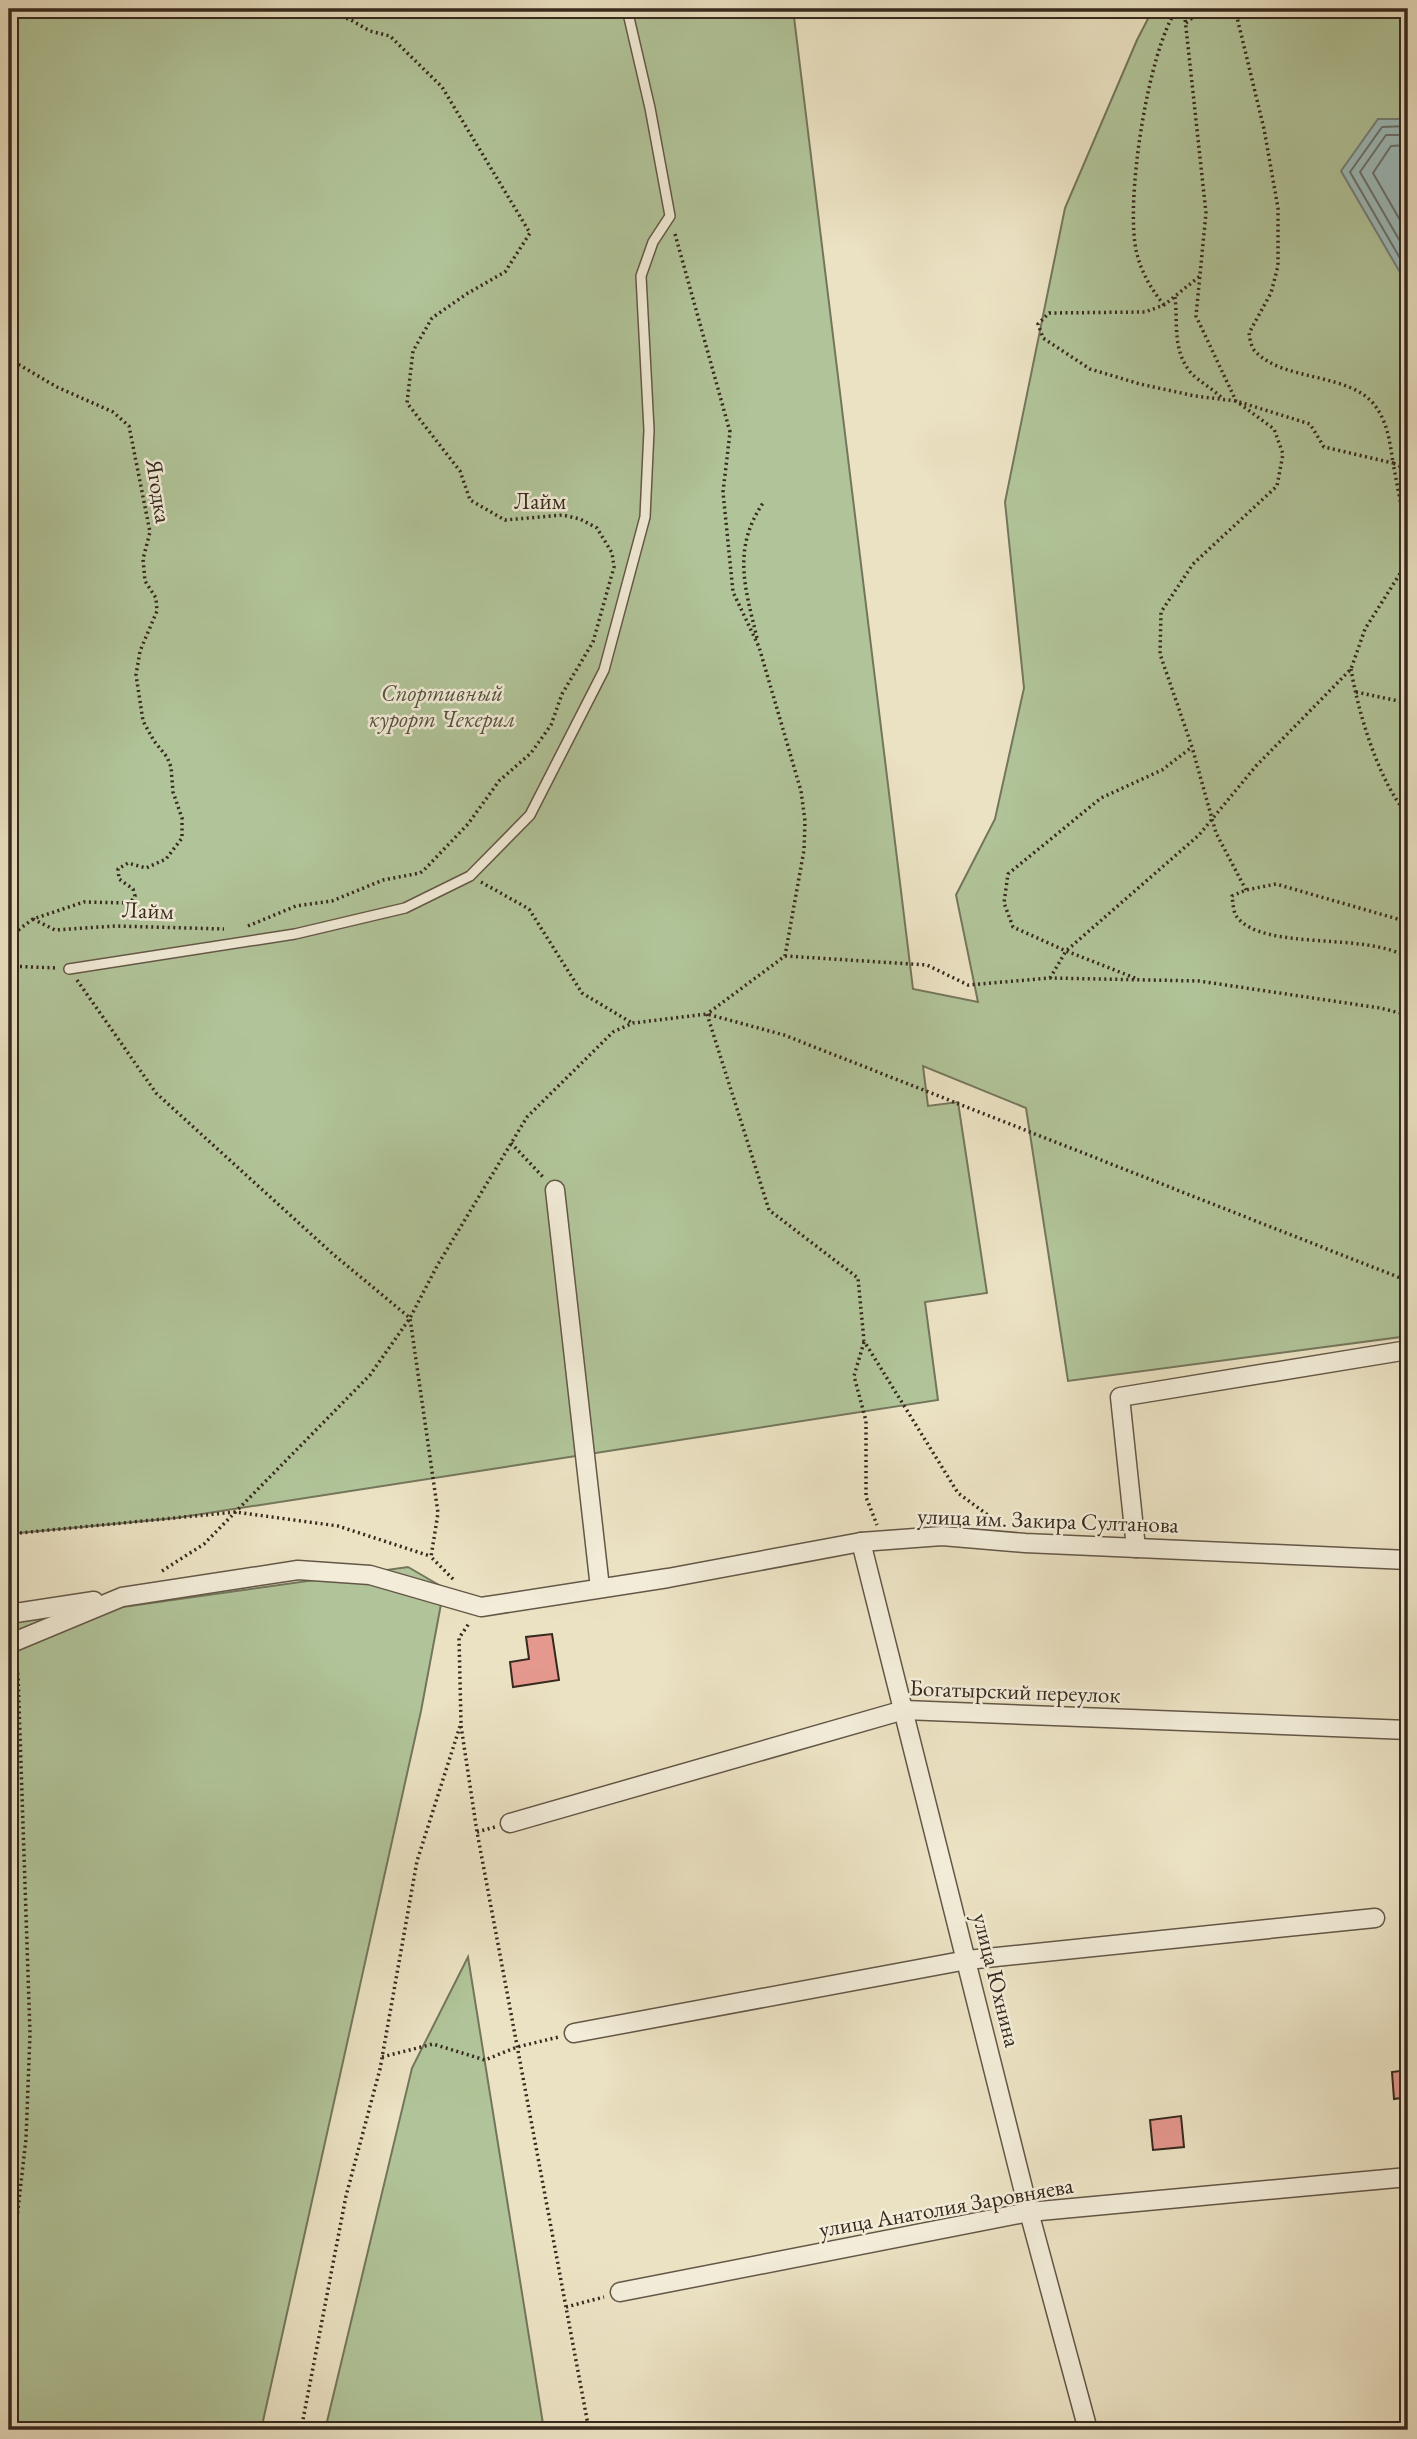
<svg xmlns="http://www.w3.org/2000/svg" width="1417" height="2439" font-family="'EB Garamond',serif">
	<rect width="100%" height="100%" fill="#ebe2c3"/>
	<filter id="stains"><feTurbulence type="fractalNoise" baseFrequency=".00286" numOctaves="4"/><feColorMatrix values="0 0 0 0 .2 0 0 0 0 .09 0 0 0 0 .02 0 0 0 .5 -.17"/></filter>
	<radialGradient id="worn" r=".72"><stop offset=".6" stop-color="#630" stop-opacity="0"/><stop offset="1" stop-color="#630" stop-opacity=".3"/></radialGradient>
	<g fill="#b1c499" stroke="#74765c" stroke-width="2">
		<path d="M 9,9 L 793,9 L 913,989 L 978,1002 L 956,895 L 995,819 L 1024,688 L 1005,502 L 1065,208 L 1137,40 L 1153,9 L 1408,9 L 1408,1336 L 1068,1381 L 1026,1108 L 923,1066 L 928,1106 L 958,1102 L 987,1293 L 925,1302 L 938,1400 L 176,1518 L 9,1534 Z"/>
		<path d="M 408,1567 L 444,1588 L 421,1711 L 261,2430 L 9,2430 L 9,1623 Z"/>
		<path d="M 468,1957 L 544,2430 L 325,2430 L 412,2068 Z"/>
	</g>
	<path fill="#9cbcbd" stroke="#74817d" stroke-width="2" d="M 1378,119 L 1408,119 L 1408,286 L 1341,171 Z"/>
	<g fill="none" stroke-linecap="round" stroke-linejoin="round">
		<g stroke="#6a726e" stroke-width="2">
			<path d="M 1408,126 L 1382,127 L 1350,172 L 1408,272"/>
			<path d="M 1408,135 L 1386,135 L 1360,172 L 1408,255"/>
			<path d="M 1408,145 L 1391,146 L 1373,173 L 1408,234"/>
		</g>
	</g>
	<g fill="#e4988e" stroke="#37291e" stroke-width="2">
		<path d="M 552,1634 L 559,1680 L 513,1687 L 510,1662 L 529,1659 L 526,1637 Z"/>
		<path d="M 1408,2070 L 1408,2097 L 1394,2099 L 1392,2072 Z"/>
		<path d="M 1181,2116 L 1184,2147 L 1153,2150 L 1150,2120 Z"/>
	</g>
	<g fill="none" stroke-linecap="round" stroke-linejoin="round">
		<g stroke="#645747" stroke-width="12">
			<path id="lane" d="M 69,969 L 295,934 L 405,908 L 470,876 L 530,815 L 604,670 L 645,517 L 649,430 L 641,276 L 653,242 L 670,216 L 650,108 L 627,9"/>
		</g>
		<g stroke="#645747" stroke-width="21">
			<g id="street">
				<path d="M 555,1190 L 600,1588"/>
				<path d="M 861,1542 L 1029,2212 L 1088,2430"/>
				<path d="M 1136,1548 L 1120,1397 L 1408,1350"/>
				<path d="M 9,1614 L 94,1601"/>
				<path d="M 9,1644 L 122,1597 L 298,1570 L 370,1575 L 481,1607 L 668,1578 L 861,1542 L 942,1536 L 1025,1543 L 1408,1560"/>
				<path d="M 510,1823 L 904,1710 L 1408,1730"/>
				<path d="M 574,2033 L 967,1960 L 1375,1918"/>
				<path d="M 620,2292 L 1029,2212 L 1408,2177"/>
			</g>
		</g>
		<g stroke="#37291e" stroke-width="3.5" stroke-dasharray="2 3.5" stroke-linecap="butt">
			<path d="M 1184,9 L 1206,213 L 1196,316 L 1236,401 L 1274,429 L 1283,454 L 1277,486 L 1193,564 L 1161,612 L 1160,654 L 1192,747 L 1216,833 L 1246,890"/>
			<path d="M 1235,9 L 1264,129 L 1278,208 L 1278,266 L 1271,293 L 1249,333 C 1250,339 1251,348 1256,352 C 1284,382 1352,372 1376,407 C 1388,424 1390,443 1393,463 L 1408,470"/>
			<path d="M 1186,23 L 1203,9"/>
			<path d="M 675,234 L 730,432 L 723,492 L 733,592 L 759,647 L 801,791 L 805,821 L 804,850 L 785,956 L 707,1014"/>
			<path d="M 1175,297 C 1178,323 1172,350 1191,373 C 1200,382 1213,389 1222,398"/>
			<path d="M 1164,305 C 1152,290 1142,274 1137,254 C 1124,205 1148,50 1177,9"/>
			<path d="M 9,359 L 57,387 L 113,412 L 129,426 L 150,532 L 143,559 L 145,581 L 156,598 L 157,611 L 140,651 L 136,675 L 143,721 L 154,741 L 167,757 L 171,767 L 173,792 L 182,818 L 182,838 L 166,859 L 146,868 L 128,863 L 118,869 L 119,879 L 133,889 L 135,896 L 130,903 L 84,902 L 33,919 L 9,937"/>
			<path d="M 757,638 C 745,588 732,549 763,503"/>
			<path d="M 1351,669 C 1358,712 1379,783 1408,815"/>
			<path d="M 1356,692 L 1408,703"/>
			<path d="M 481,882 L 529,909 L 582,993 L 632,1023"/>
			<path d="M 33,919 L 55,930 L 115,926 L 224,929"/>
			<path d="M 1408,922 L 1276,884 L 1246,890 L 1232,896 C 1233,902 1233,912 1237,917 C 1264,952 1367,931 1408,958"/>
			<path d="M 248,926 L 296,906 L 332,901 L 383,880 L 420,873 L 424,870 L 468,824 L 499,781 L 531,753 L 551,725 L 562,694 L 593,642 L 614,567 L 612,553 L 597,528 L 580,519 L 563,515 L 505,520 L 470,500 L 460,471 L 407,403 L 413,351 L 432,318 L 468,293 L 505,272 L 530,233 L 442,87 L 390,36 L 370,31 L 349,19 L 306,9"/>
			<path d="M 785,956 L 927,965 L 968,985 L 1050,978 L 1199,981 L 1380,1008 L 1408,1015"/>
			<path d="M 9,966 L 57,968"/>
			<path d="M 1050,978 L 1066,951 L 1199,835 L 1256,766 L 1351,669 L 1365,629 L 1408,561 L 1405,526 L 1393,463 L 1324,447 L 1310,424 L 1236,401 L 1195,396 L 1140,384 L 1090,369 L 1043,338 L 1038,324 L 1049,313 L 1145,312 L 1164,305 L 1200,276"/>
			<path d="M 1135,978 L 1066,951 L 1013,927 L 1004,903 L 1008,874 L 1101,798 L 1162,770 L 1192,747"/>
			<path d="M 77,980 L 156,1093 L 334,1255 L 410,1318 L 438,1513 L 431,1557 L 454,1580"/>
			<path d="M 1400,1011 L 1408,1009"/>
			<path d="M 707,1014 L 769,1210 L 858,1278 L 864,1341 L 958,1493 L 996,1521"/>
			<path d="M 511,1143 L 543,1177"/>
			<path d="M 864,1342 L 854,1376 L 866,1421 L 866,1497 L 877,1525"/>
			<path d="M 9,1534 L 236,1512 L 338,1526 L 430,1556"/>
			<path d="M 162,1571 L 204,1544 L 370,1375 L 410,1318 L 437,1266 L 527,1117 L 613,1032 L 633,1023 L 707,1014 L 784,1035 L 1408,1281"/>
			<path d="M 461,1726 L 477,1832 L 589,2430"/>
			<path d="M 477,1832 L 495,1827"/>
			<path d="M 382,2057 L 433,2044 L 485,2060 L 517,2047 L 559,2037"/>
			<path d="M 9,2256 L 14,2244 L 26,2139 L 30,2034 L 18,1675 L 15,1662"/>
			<path d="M 566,2307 L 604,2297"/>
			<path d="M 301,2430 L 346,2196 L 380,2069 L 417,1861 L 461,1723 L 459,1638 L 470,1622"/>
		</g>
		<use href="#lane" stroke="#f2ecd8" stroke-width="9"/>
		<use href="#street" stroke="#f2ecd8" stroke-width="18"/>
	</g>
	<g text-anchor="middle" stroke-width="5" stroke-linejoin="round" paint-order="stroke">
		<g font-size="23" fill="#37291e" stroke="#f2ecd8">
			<text transform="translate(159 491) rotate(81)" y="8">Ягодка</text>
			<text x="540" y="509">Лайм</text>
			<text transform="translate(148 910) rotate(2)" y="8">Лайм</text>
			<text transform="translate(1048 1520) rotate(2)" y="8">улица им. Закира Султанова</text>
			<text transform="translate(1015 1691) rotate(2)" y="8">Богатырский переулок</text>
			<text transform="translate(997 1980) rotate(76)" y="8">улица Юхнина</text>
			<text transform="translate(946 2207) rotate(-10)" y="8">улица Анатолия Заровняева</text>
		</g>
		<g font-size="23" font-style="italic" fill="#56503d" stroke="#f2ecd8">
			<text x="442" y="701">Спортивный<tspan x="442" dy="26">курорт Чекерил</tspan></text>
		</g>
	</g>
	<rect width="1417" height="2439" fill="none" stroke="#ebe2c3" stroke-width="35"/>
	<rect x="10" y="10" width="1396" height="2418" fill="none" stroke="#37291e" stroke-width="3.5"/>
	<rect x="18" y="18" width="1382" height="2404" fill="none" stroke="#37291e" stroke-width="2"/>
	<rect width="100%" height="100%" filter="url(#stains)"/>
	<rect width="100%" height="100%" fill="url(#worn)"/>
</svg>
